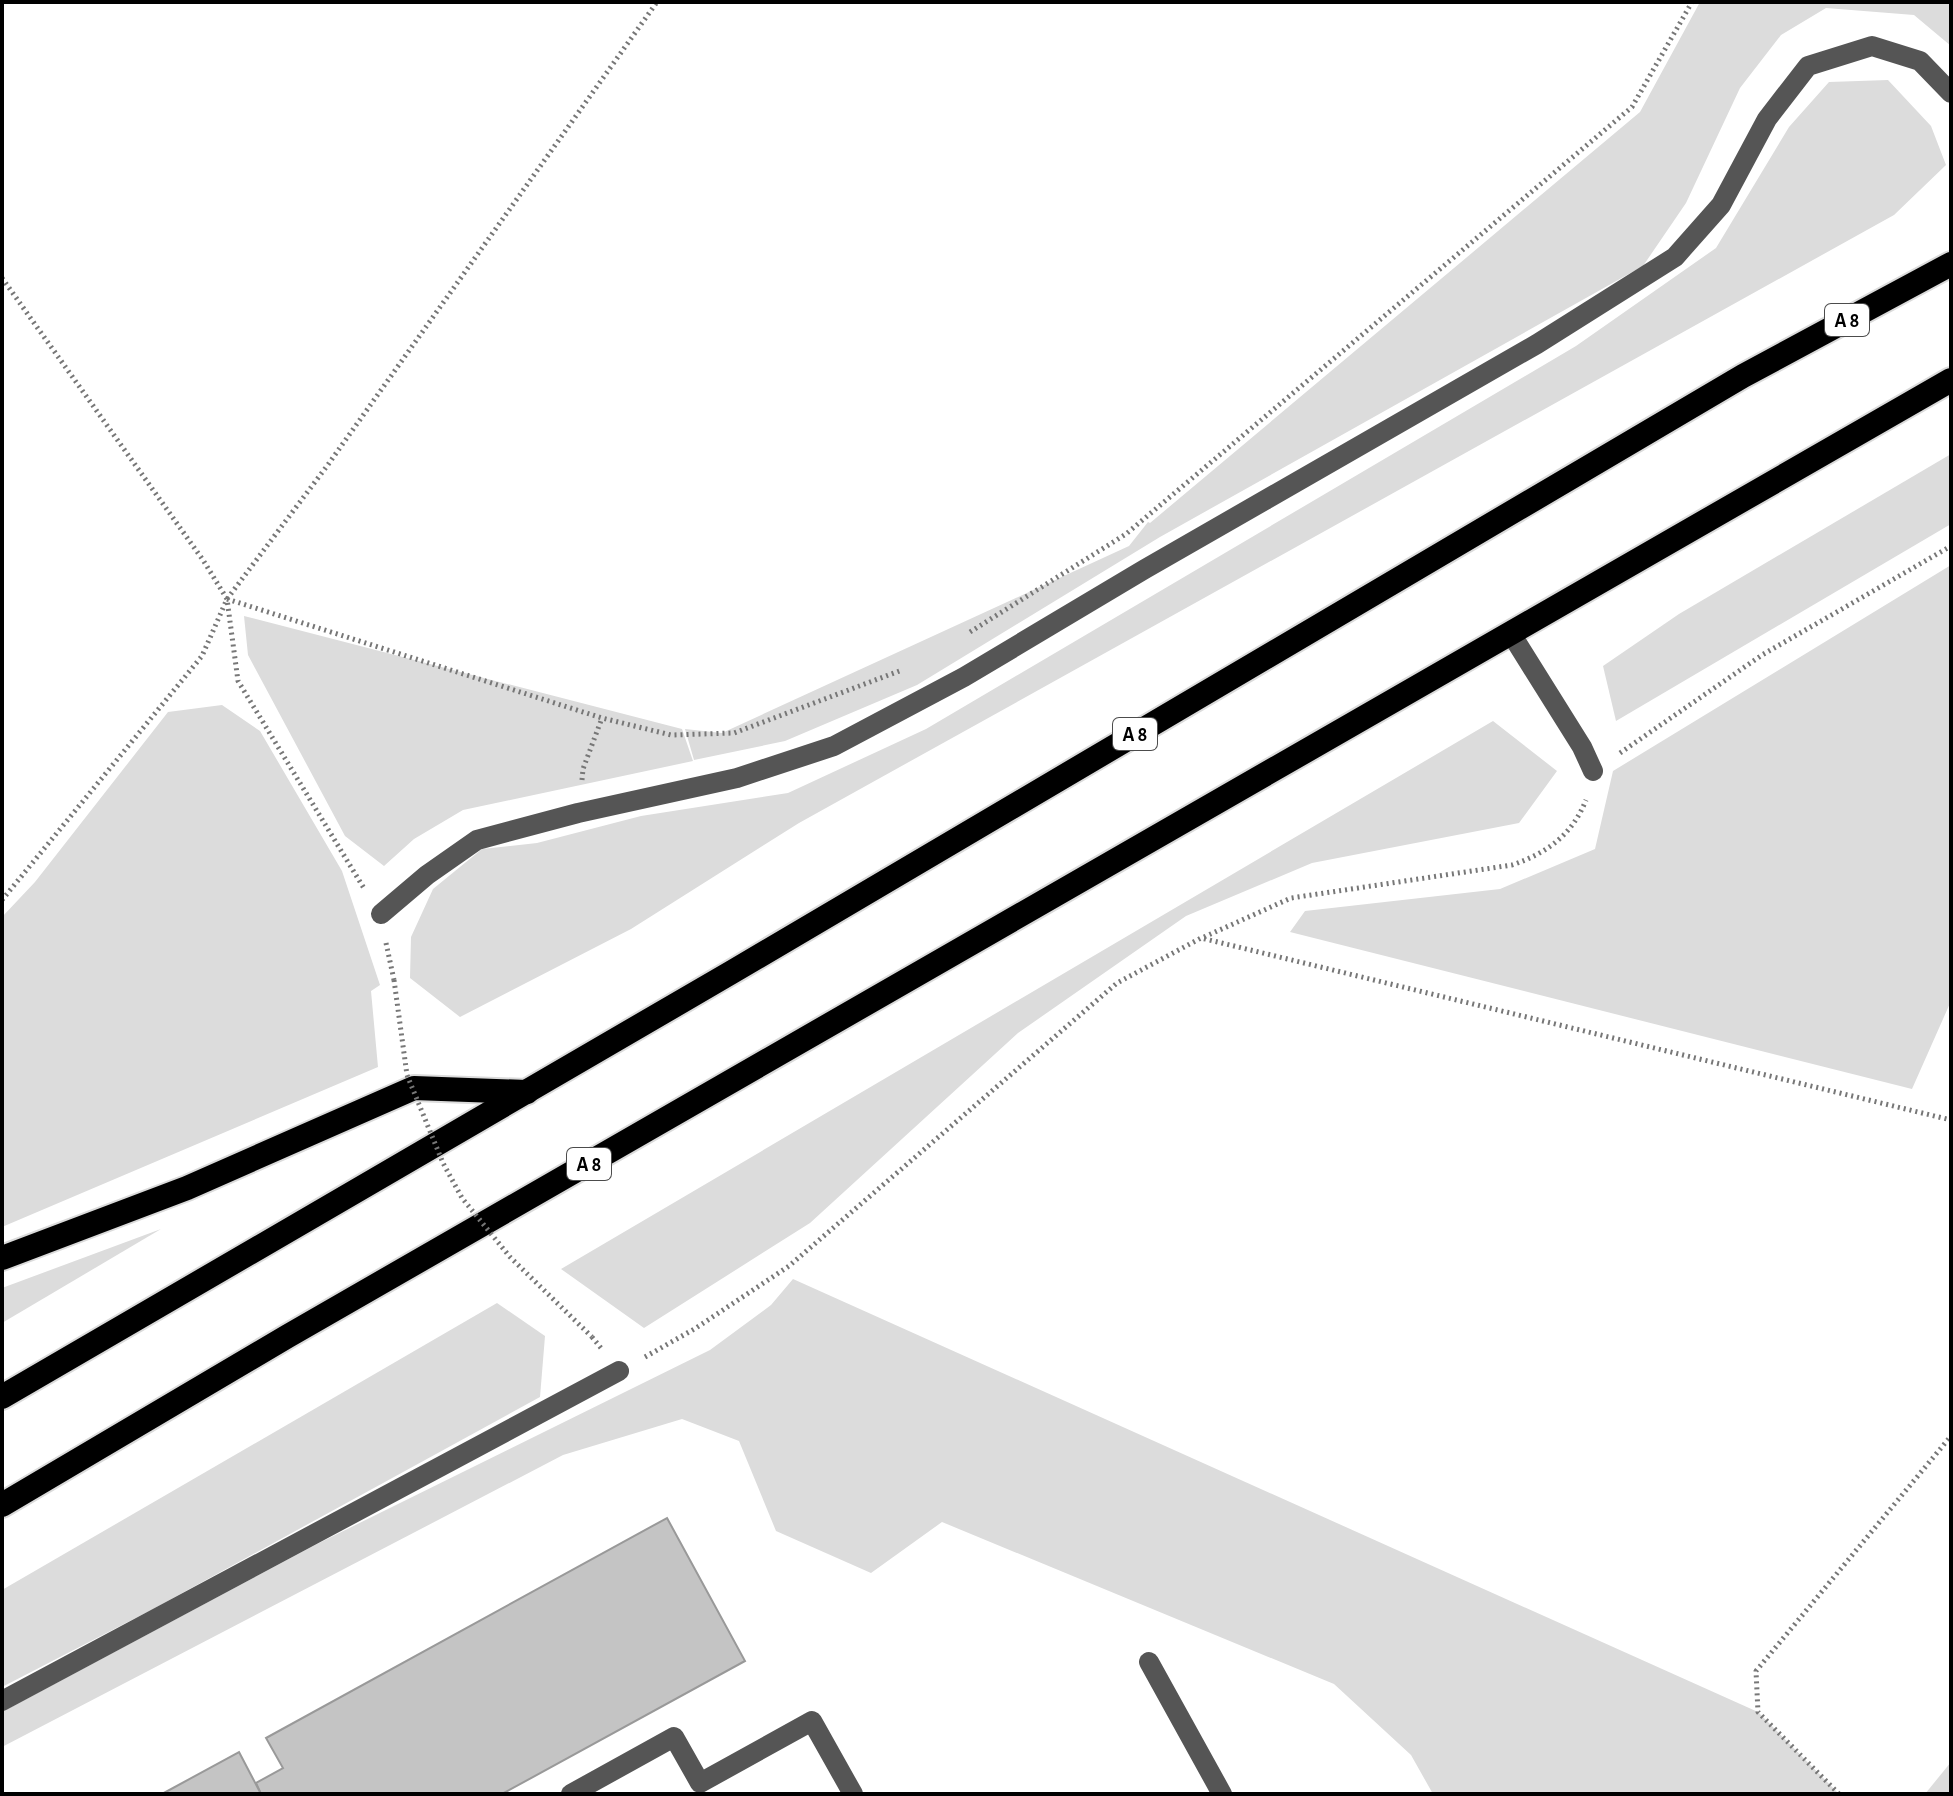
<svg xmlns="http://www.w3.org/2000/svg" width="1953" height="1796" font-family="'Alegreya Sans',sans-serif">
	<rect width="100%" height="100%" fill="#fff"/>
	<g fill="#dcdcdc">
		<path d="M 1700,2 L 1951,2 L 1951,46 L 1914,15 L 1826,8 L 1781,35 L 1740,88 L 1686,203 L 1643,266 L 1160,537 L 917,685 L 785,741 L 694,760 L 685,729 L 722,733 L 1129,546 L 1148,522 L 1150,523 L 1640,112 Z"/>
		<path d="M 1888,80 L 1931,126 L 1946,165 L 1894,215 L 799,823 L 631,929 L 460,1017 L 410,978 L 411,937 L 433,889 L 482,849 L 537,843 L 641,816 L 788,793 L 926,729 L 1576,346 L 1716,248 L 1789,127 L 1829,82 Z"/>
		<path d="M 1951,454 L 1951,524 L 1616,721 L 1603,666 L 1679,614 Z"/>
		<path d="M 1951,565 L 1951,1001 L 1912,1089 L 1290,932 L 1305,911 L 1500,889 L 1595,849 L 1613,771 Z"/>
		<path d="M 244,616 L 682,729 L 693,761 L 463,810 L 414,839 L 384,866 L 345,836 L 248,655 Z"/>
		<path d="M 222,705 L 260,731 L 342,871 L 380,985 L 371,991 L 378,1067 L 2,1227 L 2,917 L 35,882 L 168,712 Z"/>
		<path d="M 1493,721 L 1557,771 L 1519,823 L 1312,863 L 1186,916 L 1018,1033 L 810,1223 L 644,1328 L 561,1269 Z"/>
		<path d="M 161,1229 L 2,1323 L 2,1288 Z"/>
		<path d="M 793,1279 L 1758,1712 L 1839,1794 L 1433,1794 L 1411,1755 L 1334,1684 L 942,1522 L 871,1573 L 776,1531 L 739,1441 L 682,1419 L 563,1455 L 2,1747 L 2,1712 L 317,1544 L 710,1350 L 771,1305 Z"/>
		<path d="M 497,1303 L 545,1336 L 540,1397 L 153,1609 L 2,1687 L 2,1590 Z"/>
		<path d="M 1951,1762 L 1951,1794 L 1925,1794 Z"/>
	</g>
	<g fill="#c4c4c4" stroke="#999" stroke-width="2">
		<path d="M 667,1518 L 745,1661 L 502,1794 L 261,1794 L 256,1783 L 283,1768 L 266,1738 Z"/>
		<path d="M 239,1752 L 261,1794 L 162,1794 Z"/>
	</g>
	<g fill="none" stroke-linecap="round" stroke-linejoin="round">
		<g stroke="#dbdbdb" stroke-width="28">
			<g id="highway">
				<path d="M 2,1258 L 187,1188 L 414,1088 L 527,1092"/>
				<path d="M 2,1397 L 732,972 L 1743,376 L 1951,264"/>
				<path d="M 2,1505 L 288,1336 L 1951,380"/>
			</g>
		</g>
		<g stroke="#777" stroke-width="5" stroke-dasharray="2 4" stroke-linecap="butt">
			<path d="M 2,278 L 203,560 L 227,599 L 238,681 L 365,890"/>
			<path d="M 227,599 L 602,718 L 671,735 L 734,733 L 902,670"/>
			<path d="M 970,632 L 1126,534 L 1632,107 L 1692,2"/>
			<path d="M 1620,753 L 1762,655 L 1951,546"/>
			<path d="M 582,780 L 583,769 L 602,718"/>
			<path d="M 2,900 L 202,656 L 227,599 L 327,466 L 657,2"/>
			<path d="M 1204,937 L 1291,898 L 1512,865 C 1547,853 1572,835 1586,800"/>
			<path d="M 386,943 L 394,980"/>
			<path d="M 592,1337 L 601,1348"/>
			<path d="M 645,1357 L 696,1328 L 789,1266 L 1117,983 L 1201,938 L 1951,1120"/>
			<path d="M 1839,1794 L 1758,1712 L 1756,1671 L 1951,1436"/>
		</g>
		<g stroke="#555" stroke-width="20">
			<path d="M 1510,632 L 1582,747 L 1593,771"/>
			<path d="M 381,914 L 427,875 L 477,840 L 578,813 L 737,778 L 834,746 L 964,677 L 1145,569 L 1537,344 L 1675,257 L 1721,205 L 1767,119 L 1808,66 L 1872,46 L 1920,61 L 1951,93"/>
			<path d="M 1149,1662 L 1222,1794"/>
			<path d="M 2,1701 L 619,1371"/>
			<path d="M 571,1794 L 674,1737 L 700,1783 L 812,1721 L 853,1794"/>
		</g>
		<use href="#highway" stroke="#000" stroke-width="24"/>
		<path stroke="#777" stroke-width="5" stroke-dasharray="2 4" stroke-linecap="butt" d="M 394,980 L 407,1075 L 443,1163 L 462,1198 L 510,1257 L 592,1337"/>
	</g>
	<g text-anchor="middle" stroke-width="7" stroke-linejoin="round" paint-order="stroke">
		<g fill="#fff" stroke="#4c4c4c" stroke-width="2">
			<rect x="1825" y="304" width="44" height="32" rx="6"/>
			<rect x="1113" y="718" width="44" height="32" rx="6"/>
			<rect x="567" y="1148" width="44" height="32" rx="6"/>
		</g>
		<g font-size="20" font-weight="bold" fill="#000">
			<text x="1847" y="327">A 8</text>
			<text x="1135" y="741">A 8</text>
			<text x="589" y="1171">A 8</text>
		</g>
	</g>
	<rect width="1953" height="1796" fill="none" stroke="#000000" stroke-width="8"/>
</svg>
